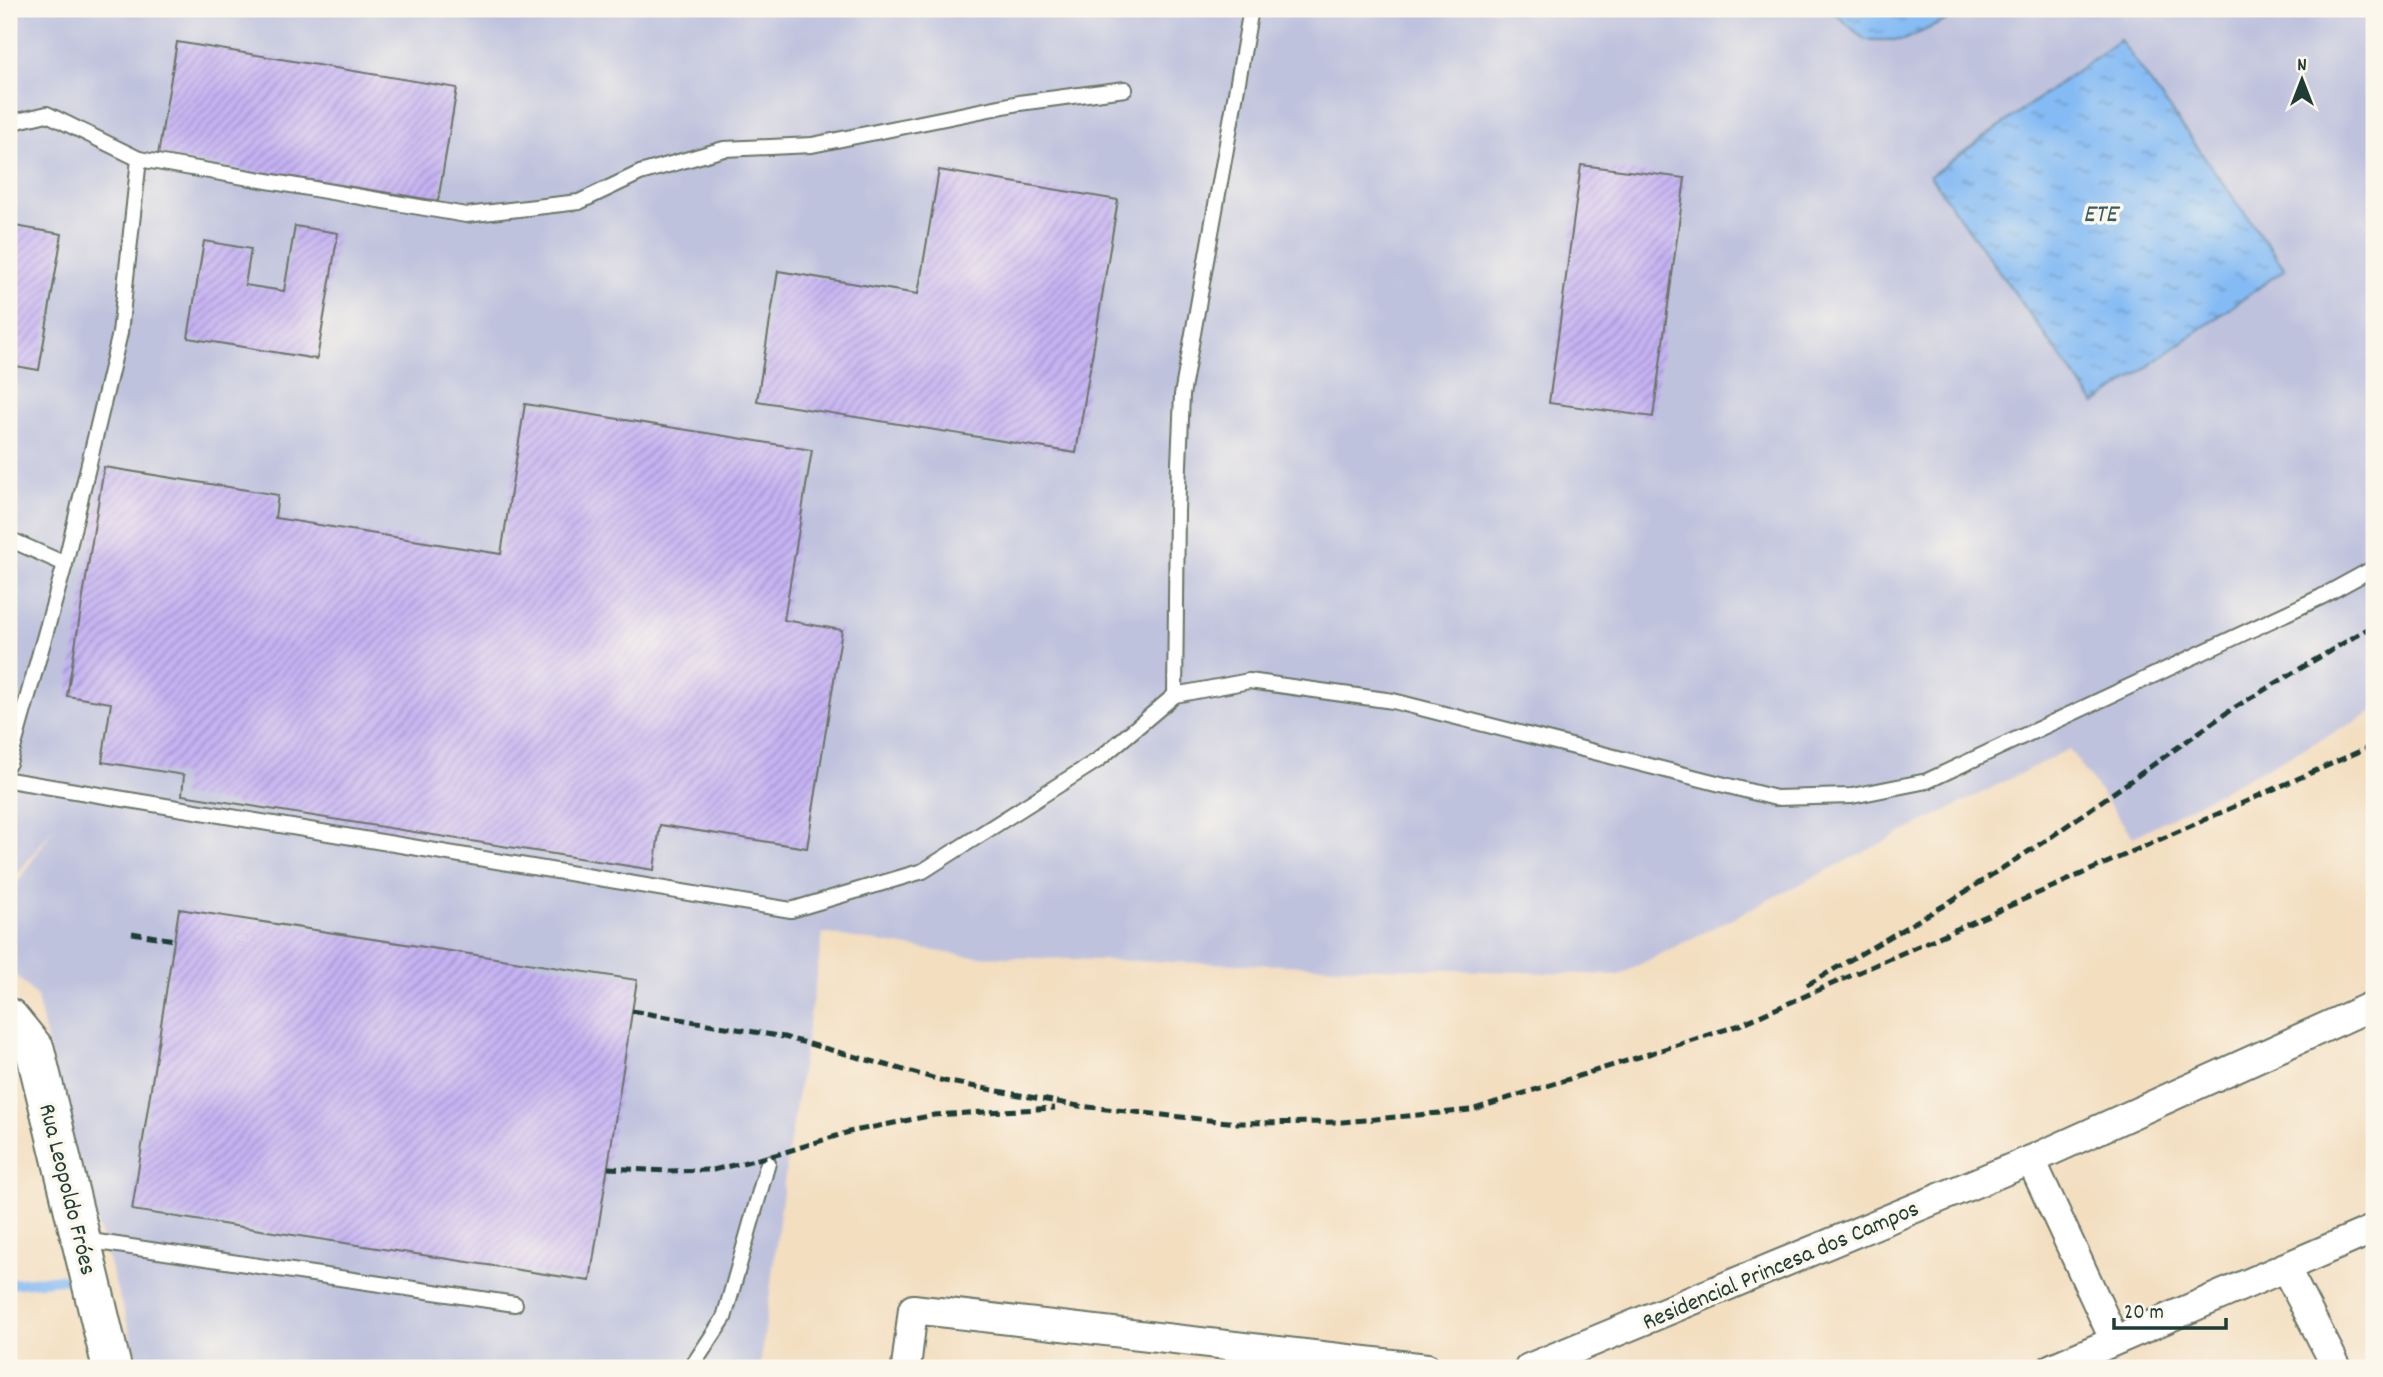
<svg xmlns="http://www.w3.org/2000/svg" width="2383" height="1377" font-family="Dekko,sans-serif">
	<defs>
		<pattern id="water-ripples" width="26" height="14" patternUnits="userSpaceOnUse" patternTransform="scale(1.75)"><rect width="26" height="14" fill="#85bbf4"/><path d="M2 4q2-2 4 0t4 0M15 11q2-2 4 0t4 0" fill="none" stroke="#6c99c6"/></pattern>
		<pattern id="building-hatch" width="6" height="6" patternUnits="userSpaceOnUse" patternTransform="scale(1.75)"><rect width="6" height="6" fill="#c5b2f3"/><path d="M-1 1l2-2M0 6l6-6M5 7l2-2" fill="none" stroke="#9f92c6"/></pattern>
	</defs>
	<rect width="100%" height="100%" fill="#fbf7ec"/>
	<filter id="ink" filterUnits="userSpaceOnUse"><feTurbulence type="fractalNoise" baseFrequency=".0143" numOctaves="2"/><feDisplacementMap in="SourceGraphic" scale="14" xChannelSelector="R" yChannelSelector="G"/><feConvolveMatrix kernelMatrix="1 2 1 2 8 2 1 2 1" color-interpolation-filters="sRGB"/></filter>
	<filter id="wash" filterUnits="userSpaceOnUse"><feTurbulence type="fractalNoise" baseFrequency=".00686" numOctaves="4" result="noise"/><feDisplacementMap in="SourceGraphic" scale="28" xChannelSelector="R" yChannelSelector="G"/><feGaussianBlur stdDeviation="1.57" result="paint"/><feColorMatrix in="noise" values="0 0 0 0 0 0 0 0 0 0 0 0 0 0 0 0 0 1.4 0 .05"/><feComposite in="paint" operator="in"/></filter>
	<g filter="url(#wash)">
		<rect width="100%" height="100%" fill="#f3dec0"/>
		<path fill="#bfc2dd" d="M 9,9 L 2374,9 L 2374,712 L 2133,837 L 2069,749 L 1619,975 L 966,956 L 823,933 L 786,1168 L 760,1368 L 141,1368 L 68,1129 L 37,997 L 9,968 L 9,895 L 57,823 L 9,885 Z"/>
		<g fill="url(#water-ripples)" stroke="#527c94" stroke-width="2">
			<path d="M 1830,9 L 1971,9 L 1904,40 L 1865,40 Z"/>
			<path d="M 2120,40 L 2285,269 L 2095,404 L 1930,176 Z"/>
		</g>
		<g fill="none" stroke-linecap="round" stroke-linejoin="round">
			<path stroke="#85bbf4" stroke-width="10" d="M 9,1284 L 62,1279"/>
		</g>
		<g id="blocks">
			<g fill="url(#building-hatch)">
				<path d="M 177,42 L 457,88 L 438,201 L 158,155 Z"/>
				<path d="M 1581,165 L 1685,178 L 1653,417 L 1549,403 Z"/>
				<path d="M 939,170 L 1118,200 L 1076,453 L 757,401 L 778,271 L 918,294 Z"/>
				<path d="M 9,225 L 62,234 L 39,370 L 9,365 Z"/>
				<path d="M 295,226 L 338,233 L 317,359 L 188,338 L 204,241 L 251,249 L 245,285 L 284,291 Z"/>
				<path d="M 525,404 L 812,450 L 784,620 L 842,630 L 807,848 L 660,825 L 654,870 L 182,795 L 184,775 L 102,762 L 111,703 L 67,696 L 104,467 L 278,495 L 275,518 L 501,554 Z"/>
				<path d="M 179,909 L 637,980 L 590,1281 L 132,1210 Z"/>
			</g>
		</g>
	</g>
	<g filter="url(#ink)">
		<use href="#blocks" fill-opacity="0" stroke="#697565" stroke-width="2"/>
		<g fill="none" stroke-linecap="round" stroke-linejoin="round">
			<g stroke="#697565" stroke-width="18">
				<g id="lane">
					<path d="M 9,123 L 47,114 L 139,159"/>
					<path d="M 9,539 L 65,564 L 9,763"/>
					<path d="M 65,564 L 120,333 L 139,159 L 466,215 L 579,202 L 640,173 L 724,149 L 812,145 L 1019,103 L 1125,89"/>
					<path d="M 1175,695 L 1177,511 L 1182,395 L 1251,9"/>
					<path d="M 9,780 L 791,910 L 923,871 L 1098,760 L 1175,695 L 1249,681 L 1393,701 L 1776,798 L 1852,796 L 1927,781 L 2321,597 L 2374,568"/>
					<path d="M 84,1240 L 515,1304"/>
					<path d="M 691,1368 L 724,1318 L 768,1163"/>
				</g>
			</g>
			<g stroke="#697565" stroke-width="32">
				<g id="street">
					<path d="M 2031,1160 L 2114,1339"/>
					<path d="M 2285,1267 L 2337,1368"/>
					<path d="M 906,1368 L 913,1309 L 1427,1368"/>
					<path d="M 1529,1368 L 2031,1160 L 2374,1005"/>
					<path d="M 2052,1368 L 2374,1229"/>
				</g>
			</g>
			<g stroke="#697565" stroke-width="42">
				<path id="secondary" d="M 9,1018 L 35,1050 L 112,1368"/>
			</g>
			<use href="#lane" stroke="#fff" stroke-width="14"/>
			<use href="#street" stroke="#fff" stroke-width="28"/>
			<use href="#secondary" stroke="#fff" stroke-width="38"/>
			<g stroke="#1f3d34" stroke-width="5" stroke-dasharray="10 5" stroke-linecap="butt">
				<path d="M 132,933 L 174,940"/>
				<path d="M 1807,985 L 1943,906 L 2048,839 L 2232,709 L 2374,625"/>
				<path d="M 632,1011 L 784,1037 L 944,1081 L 1079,1106 L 1237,1123 L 1343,1122 L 1471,1110 L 1737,1026 L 2374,745"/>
				<path d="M 608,1168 L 666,1171 L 713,1170 L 779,1154 L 849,1132 L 934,1115 L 1055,1108"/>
			</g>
		</g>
	</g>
	<g text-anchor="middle" stroke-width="7" stroke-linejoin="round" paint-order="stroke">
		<g font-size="24" fill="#1f3d34" stroke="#fbf7ec">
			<text transform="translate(69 1189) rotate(76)" y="8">Rua Leopoldo Fróes</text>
			<text transform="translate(1780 1264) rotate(-23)" y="8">Residencial Princesa dos Campos</text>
		</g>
		<g font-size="26" font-style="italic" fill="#385c64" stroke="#fbf7ec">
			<text x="2100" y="221">ETE</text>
		</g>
	</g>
	<rect width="2383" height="1377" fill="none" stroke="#fbf7ec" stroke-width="35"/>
	<g transform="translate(2302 80)" stroke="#fbf7ec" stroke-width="5" paint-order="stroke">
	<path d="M0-5L12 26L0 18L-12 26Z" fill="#1f3d34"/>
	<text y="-10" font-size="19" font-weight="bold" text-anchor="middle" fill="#1f3d34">N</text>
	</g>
	<path d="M2114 1318v10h112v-10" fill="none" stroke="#1f3d34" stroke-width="3.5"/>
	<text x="2124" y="1318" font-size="21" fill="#1f3d34" stroke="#fbf7ec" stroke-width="5" paint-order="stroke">20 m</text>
</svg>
